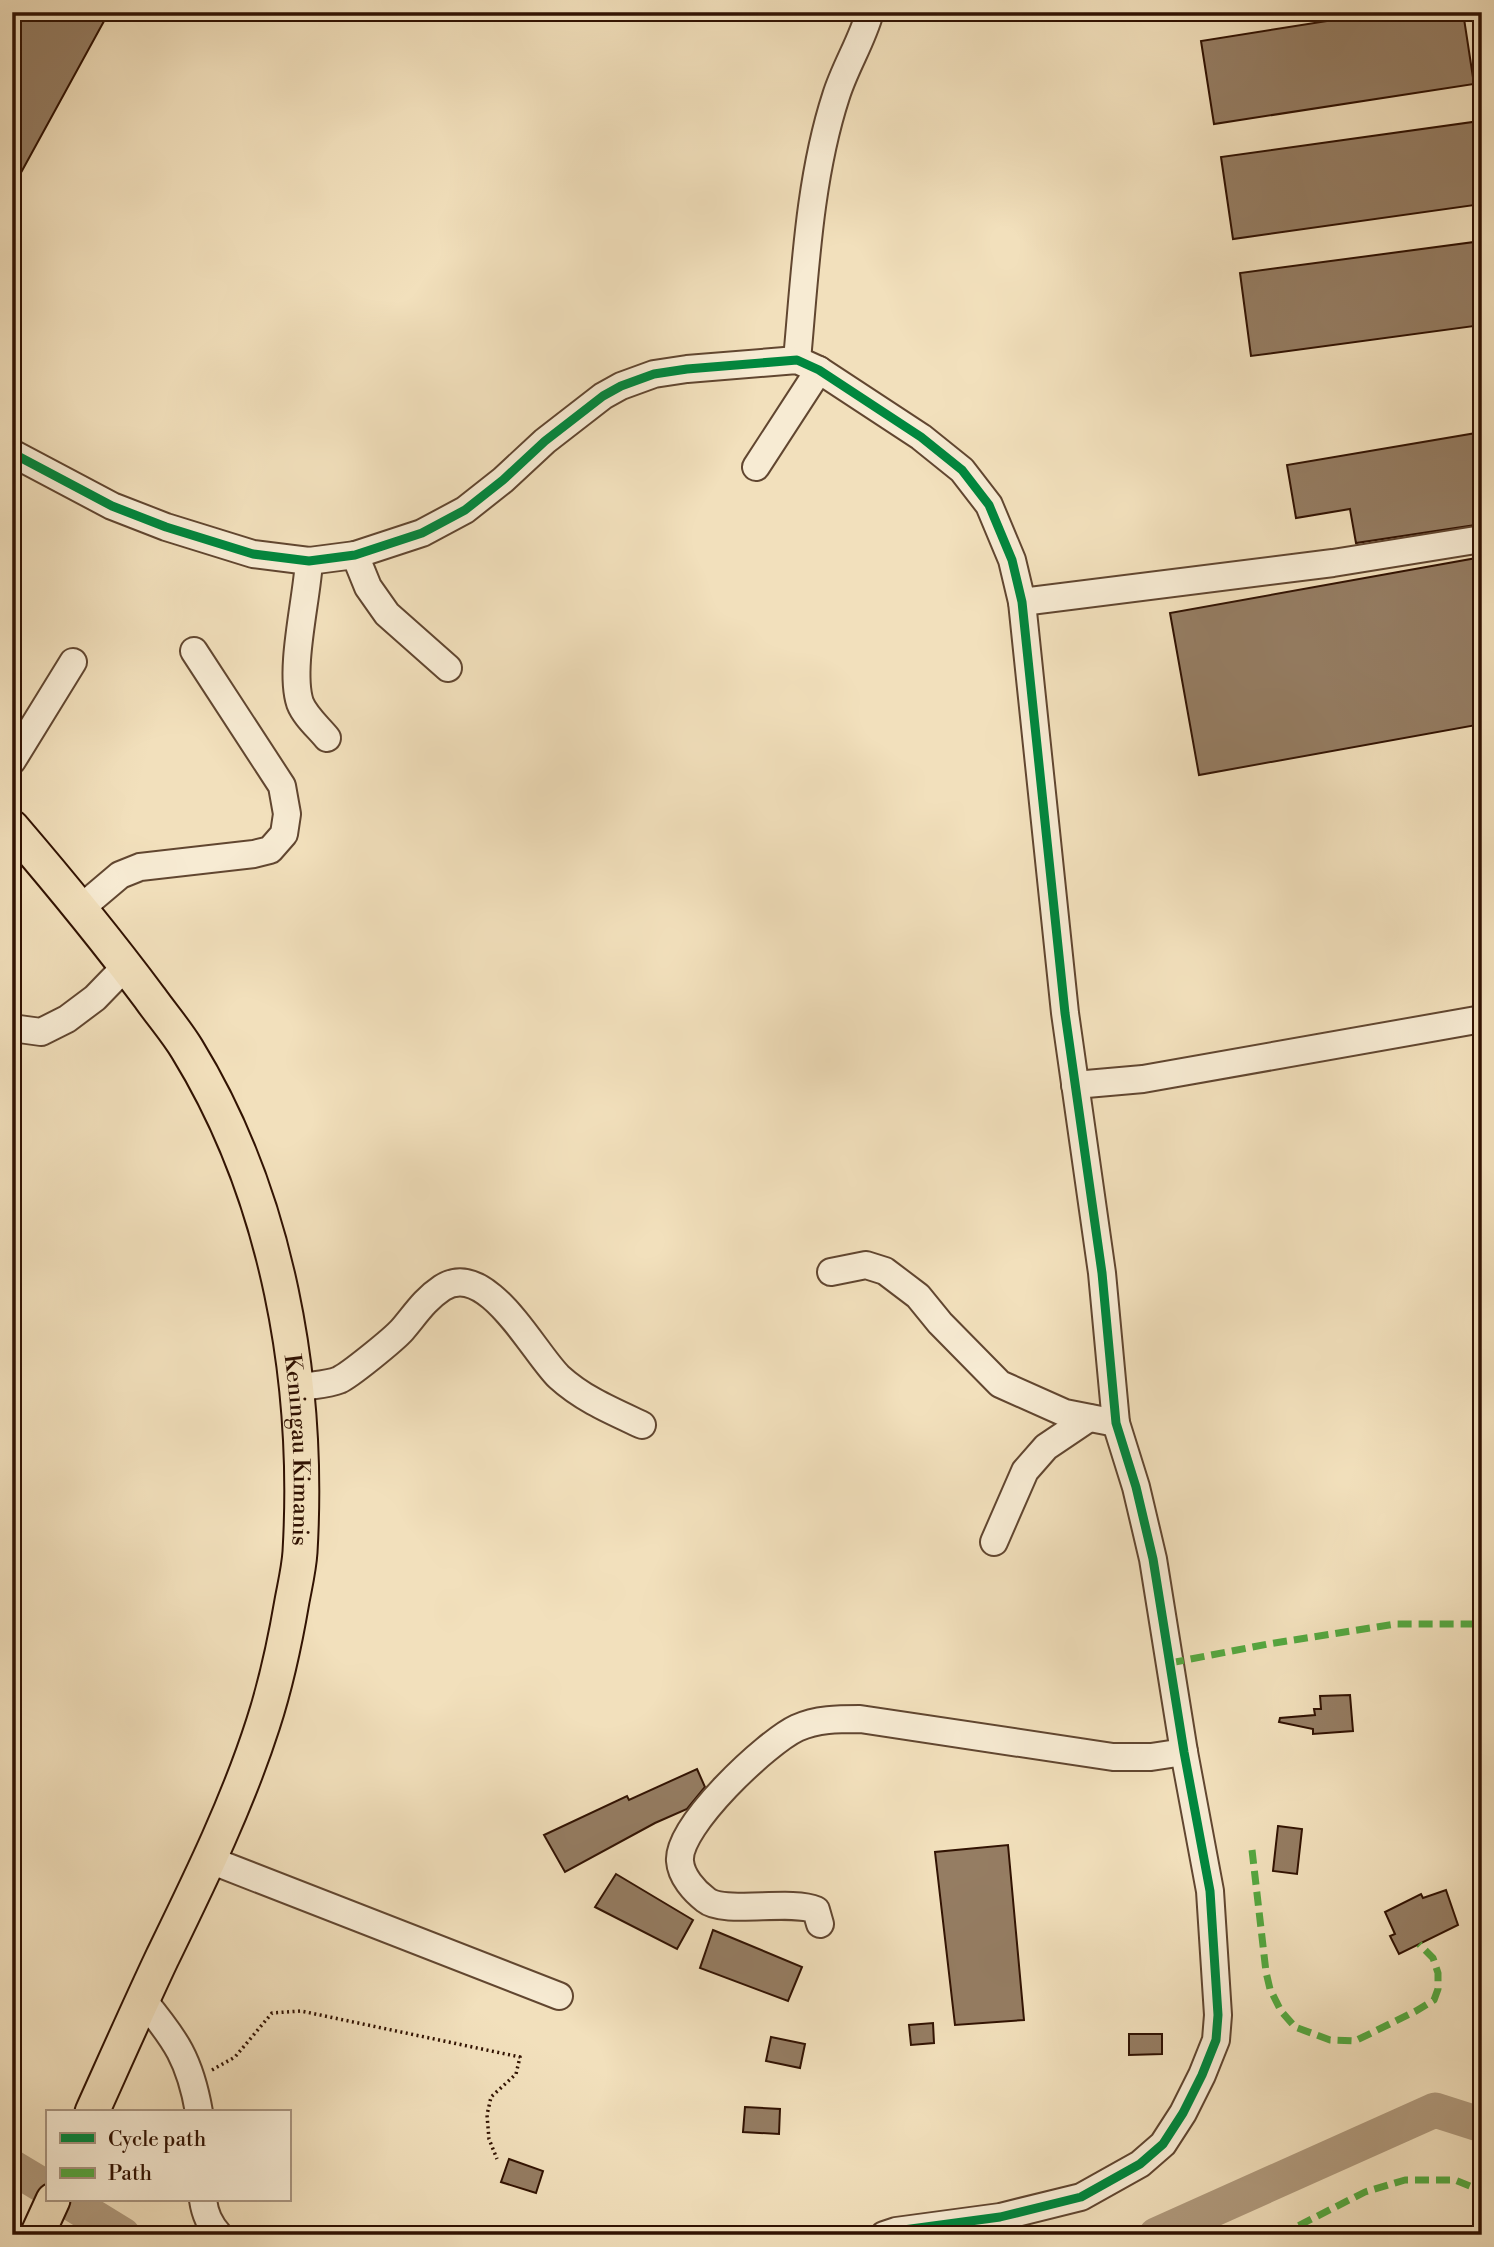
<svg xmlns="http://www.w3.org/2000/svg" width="1494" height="2247" font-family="'Libre Bodoni',serif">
	<rect width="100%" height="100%" fill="#f2e0bc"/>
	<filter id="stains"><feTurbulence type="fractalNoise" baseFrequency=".00286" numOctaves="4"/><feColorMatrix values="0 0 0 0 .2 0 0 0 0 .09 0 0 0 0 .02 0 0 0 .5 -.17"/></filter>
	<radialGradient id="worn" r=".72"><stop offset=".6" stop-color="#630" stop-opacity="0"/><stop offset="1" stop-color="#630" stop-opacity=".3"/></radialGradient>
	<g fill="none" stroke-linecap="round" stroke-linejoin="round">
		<g stroke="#b09a7d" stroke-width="35">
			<path d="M 12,2167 L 47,2188"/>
			<path d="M 66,2200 L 123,2235"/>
			<path d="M 1156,2235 L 1435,2110 L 1482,2125"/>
		</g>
	</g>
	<g fill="#957d63" stroke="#311202" stroke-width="2">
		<path d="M 12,12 L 109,12 L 12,189 Z"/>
		<path d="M 1384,12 L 1463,12 L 1474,84 L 1214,124 L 1201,41 Z"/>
		<path d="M 1480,121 L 1482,135 L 1482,204 L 1233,239 L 1221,157 Z"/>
		<path d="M 1482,241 L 1482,325 L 1251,356 L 1240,273 Z"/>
		<path d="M 1482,432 L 1482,524 L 1356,543 L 1350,509 L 1296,518 L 1287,465 Z"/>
		<path d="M 1482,557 L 1482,724 L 1199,775 L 1170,613 Z"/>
		<path d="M 1350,1695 L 1353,1731 L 1313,1734 L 1313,1729 L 1279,1722 L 1280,1718 L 1315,1715 L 1314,1709 L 1321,1709 L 1320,1696 Z"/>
		<path d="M 697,1769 L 705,1787 L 687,1809 L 655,1823 L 565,1872 L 544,1835 L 627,1796 L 629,1800 Z"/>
		<path d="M 1278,1826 L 1302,1829 L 1297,1874 L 1273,1871 Z"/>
		<path d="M 1008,1845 L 1024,2020 L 955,2025 L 935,1852 Z"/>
		<path d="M 616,1874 L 693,1920 L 677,1949 L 595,1907 Z"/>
		<path d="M 1446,1890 L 1458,1925 L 1399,1954 L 1390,1936 L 1395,1934 L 1385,1912 L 1421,1894 L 1423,1898 Z"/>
		<path d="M 713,1930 L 802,1967 L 788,2001 L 700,1968 Z"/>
		<path d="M 933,2023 L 934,2043 L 911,2045 L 909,2025 Z"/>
		<path d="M 1129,2034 L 1162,2034 L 1162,2054 L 1129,2055 Z"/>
		<path d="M 771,2037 L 805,2044 L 800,2068 L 766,2061 Z"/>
		<path d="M 745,2107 L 780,2109 L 779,2134 L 743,2132 Z"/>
		<path d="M 509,2159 L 543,2171 L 536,2193 L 501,2182 Z"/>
	</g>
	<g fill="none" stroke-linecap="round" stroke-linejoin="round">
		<g stroke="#614630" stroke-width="30">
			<g id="minor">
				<path d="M 797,360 C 805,274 809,179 836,96 C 845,67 862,41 870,12"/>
				<path d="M 12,453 L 112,506 L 166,527 L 253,554 L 309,561 L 355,555 L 422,533 L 465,510 L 503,480 L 545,441 L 603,396 L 621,386 L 654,374 L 687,369 L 797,360 L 819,370 L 921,437 L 962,470 L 989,505 L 1012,560 L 1022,602 L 1065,1013 L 1102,1273 L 1116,1423 L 1136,1487 L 1153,1559 L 1184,1752 L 1210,1891 L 1218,2015 L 1216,2040 L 1202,2075 L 1183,2113 L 1163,2144 L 1140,2164 L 1081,2197 L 1000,2217 L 896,2231 L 884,2235"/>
				<path d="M 756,467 L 819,370"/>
				<path d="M 355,555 L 368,587 L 387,614 L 448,668"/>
				<path d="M 309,561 C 307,599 289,669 300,703 C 305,716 318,727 327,738"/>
				<path d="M 1022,602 L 1333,563 L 1482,539"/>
				<path d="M 12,761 L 73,662"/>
				<path d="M 81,908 L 120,875 L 140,867 L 254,854 L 270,850 L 284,834 L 287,814 L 282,786 L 194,651"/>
				<path d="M 12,1028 L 41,1032 L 67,1019 L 95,998 L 126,966"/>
				<path d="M 1075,1085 L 1143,1079 L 1482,1019"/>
				<path d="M 831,1272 L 866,1265 L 885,1271 L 918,1296 L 940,1323 L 1000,1384 L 1065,1413 L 1116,1423"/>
				<path d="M 297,1388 C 310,1385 327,1385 339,1380 C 350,1375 394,1339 402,1330 C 415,1315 424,1300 442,1288 C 487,1259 533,1352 559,1377 C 583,1399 612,1411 642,1425"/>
				<path d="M 994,1542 L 1025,1471 L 1046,1447 L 1089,1418"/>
				<path d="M 210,1860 L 559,1996"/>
				<path d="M 820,1924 L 816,1910 C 790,1899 724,1915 706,1900 C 694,1891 681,1876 680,1861 C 677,1826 767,1742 797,1728 C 817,1719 838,1719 860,1719 L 1113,1757 L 1151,1757 L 1184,1752"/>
				<path d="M 143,2000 C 176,2040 190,2060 199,2112"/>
				<path d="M 203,2200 C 205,2214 209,2224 219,2235"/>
			</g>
		</g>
		<g stroke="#311202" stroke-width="37">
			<g id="major">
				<path id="s1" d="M 12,827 C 60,883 106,939 150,998 C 162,1015 176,1031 187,1049 C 278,1197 310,1381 300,1552 C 299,1568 295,1585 292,1601 C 285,1642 276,1684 263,1724 C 237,1805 199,1882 162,1958 C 138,2009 115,2061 92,2112"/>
				<path d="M 37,2235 L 53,2200"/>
			</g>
		</g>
		<path stroke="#311202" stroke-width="3.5" stroke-dasharray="2 3.5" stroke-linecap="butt" d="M 212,2070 L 235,2057 L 272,2013 L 301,2011 L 520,2057 L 516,2074 L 491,2097 L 487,2115 L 489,2139 L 497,2159"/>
		<use href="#minor" stroke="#f7ebd3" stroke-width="26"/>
		<use href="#major" stroke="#f2e0bc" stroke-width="33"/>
		<g stroke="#54a840" stroke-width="7" stroke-dasharray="14 7" stroke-linecap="butt">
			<path d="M 1170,1663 L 1268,1644 L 1396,1624 L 1482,1624"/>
			<path d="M 1252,1850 L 1266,1972 L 1270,1989 L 1281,2011 L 1295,2027 L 1330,2040 L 1355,2041 L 1416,2011 L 1434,2000 L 1438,1989 L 1438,1973 L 1433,1958 L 1419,1944"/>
			<path d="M 1280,2235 L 1365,2192 L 1405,2180 L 1455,2180 L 1482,2191"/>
		</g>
		<g stroke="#f7ebd3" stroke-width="13">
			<path id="cycleway" d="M 12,453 L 112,506 L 166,527 L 253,554 L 309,561 L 355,555 L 422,533 L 465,510 L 503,480 L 545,441 L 603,396 L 621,386 L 654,374 L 687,369 L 797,360 L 819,370 L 921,437 L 962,470 L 989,505 L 1012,560 L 1022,602 L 1065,1013 L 1102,1273 L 1116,1423 L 1136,1487 L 1153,1559 L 1184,1752 L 1210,1891 L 1218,2015 L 1216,2040 L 1202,2075 L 1183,2113 L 1163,2144 L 1140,2164 L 1081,2197 L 1000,2217 L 896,2231 L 884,2235"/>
		</g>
		<use href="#cycleway" stroke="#00873e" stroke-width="9"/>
	</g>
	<g text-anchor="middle" stroke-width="6" stroke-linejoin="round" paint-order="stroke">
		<g font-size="23" fill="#311202" stroke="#f7ebd3">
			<text dy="8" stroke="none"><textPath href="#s1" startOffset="704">Keningau Kimanis</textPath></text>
		</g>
	</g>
	<rect width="1494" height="2247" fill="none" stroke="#f2e0bc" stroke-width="42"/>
	<rect x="14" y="14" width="1466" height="2219" fill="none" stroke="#311202" stroke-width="3.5"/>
	<rect x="21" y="21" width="1452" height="2205" fill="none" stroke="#311202" stroke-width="2"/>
	<rect x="46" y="2110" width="245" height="91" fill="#f7ebd3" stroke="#a8947f" stroke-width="2"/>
	<rect x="60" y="2133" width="35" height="10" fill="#00873e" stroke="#a8947f" stroke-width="2"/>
	<text x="108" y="2146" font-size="21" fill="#311202">Cycle path</text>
	<rect x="60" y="2168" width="35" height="10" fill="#54a840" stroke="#a8947f" stroke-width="2"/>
	<text x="108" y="2180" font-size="21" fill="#311202">Path</text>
	<rect width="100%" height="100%" filter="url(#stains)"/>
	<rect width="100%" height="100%" fill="url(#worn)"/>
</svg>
